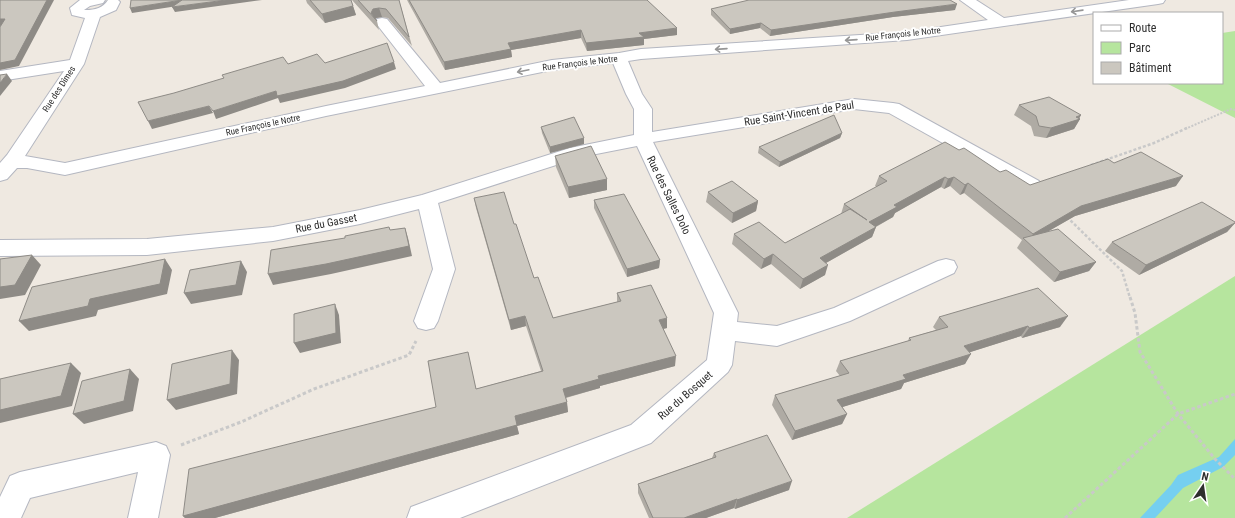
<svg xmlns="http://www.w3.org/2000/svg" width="1235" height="518" font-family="'Roboto Condensed',sans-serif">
	<rect width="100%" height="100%" fill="#efe9e1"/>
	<g fill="#b6e59e">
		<path d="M 1235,31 L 1235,118 L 1166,83 L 1222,83 L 1222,33 Z"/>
		<path d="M 1235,276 L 1235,518 L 847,518 Z"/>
	</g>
	<path fill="#75cff0" d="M 1235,439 L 1235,455 L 1223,467 L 1183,488 L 1155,518 L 1140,518 L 1171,485 L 1178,475 L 1219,457 Z"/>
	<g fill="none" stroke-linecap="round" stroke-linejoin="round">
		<g stroke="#b4b7c1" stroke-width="2">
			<g id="street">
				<path d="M 80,0 L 105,0 L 103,3 L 90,6 L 84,10 L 86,10 C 95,10 103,8 108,0 L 118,0 L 120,2 L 116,10 L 100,17 L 84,64 L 25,156 L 65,163 L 326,106 L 425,86 L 375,22 L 377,19 L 382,18 L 387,19 L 440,83 L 552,60 L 619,53 L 641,49 L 907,32 L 988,20 L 960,0 L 976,0 L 1004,18 L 1129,0 L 1165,0 L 1163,3 L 1158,4 L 907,40 L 641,59 L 628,61 L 642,94 L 652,109 L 652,132 L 854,99 L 893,103 L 899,104 L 1039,181 L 1042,185 L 1039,189 L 1032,191 L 1025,189 L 889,113 L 854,109 L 653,142 L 738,313 L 737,322 L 777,326 L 834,308 L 938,261 L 946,259 L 954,261 L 957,267 L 954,273 L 850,321 L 777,346 L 735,341 L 732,365 L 728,372 L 651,443 L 460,518 L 407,518 L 411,507 L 631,425 L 707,360 L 714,313 L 637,146 L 581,157 L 438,203 L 455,269 L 438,321 L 434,328 L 426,330 L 418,328 L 414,321 L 433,269 L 419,209 L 360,224 L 273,241 L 147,255 L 0,256 L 0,240 L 147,239 L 273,227 L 360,210 L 422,195 L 570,148 L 634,135 L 634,109 L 626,94 L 613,63 L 552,70 L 326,116 L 65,175 L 27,168 L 17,168 L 7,179 L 0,181 L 0,163 L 7,155 L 64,71 L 0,81 L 0,71 L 70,60 L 85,18 L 72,15 L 70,8 Z"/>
				<path d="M 156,442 L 166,446 L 170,455 L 158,518 L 128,518 L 138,472 L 30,498 L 21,518 L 0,518 L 0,497 L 10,476 L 20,472 Z"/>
			</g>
		</g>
		<path stroke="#c9c9c9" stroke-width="2" stroke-dasharray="2 1.5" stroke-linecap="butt" d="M 1185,129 L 1231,109 L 1235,110"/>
		<g stroke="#c9c9c9" stroke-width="2.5" stroke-dasharray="3 2" stroke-linecap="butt">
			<path d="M 1091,165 L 1154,143 L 1187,128"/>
			<path d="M 1067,217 L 1122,271 L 1130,298"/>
		</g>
		<g stroke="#c9c9c9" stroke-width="3" stroke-dasharray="3.5 2.5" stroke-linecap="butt">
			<path d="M 1130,297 L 1135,313 L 1140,352 L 1178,414 L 1215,459 L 1235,479"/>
			<path d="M 181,445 L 241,422 L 314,389 L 409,355 L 416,341"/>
			<path d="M 1065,518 L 1178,414 L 1235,394"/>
		</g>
		<use href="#street" fill="#fff" fill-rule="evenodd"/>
	</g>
	<g fill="#afaba4">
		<path d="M 306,0 L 351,0 L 356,15 L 325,23 L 307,3 Z"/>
		<path d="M 352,0 L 399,0 L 412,46 L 388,18 L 382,17 L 376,18 L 375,19 L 377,21 L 379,30 Z"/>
		<path d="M 407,0 L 647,0 L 677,35 L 644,39 L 644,45 L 587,51 L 581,38 L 511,50 L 512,57 L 445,70 Z"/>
		<path d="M 711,9 L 955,10 L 893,17 L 770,36 L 760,28 L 730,34 L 711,15 Z"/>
		<path d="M 1019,105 L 1079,118 L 1080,119 L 1074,129 L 1046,138 L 1034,136 L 1031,126 L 1014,115 Z"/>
		<path d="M 541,127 L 584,138 L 584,144 L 550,153 L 542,133 Z"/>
		<path d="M 842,133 L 840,138 L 779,167 L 758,153 L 759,147 Z"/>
		<path d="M 959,150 L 1000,172 L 1030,185 L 1114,163 L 1176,186 L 1075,216 L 1047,232 L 1096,262 L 1089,271 L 1054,282 L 1017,248 L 1022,240 L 964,193 L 960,195 L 950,186 L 944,189 L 941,187 L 895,213 L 893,217 L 876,227 L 872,237 L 826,263 L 825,275 L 800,289 L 771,264 L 761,269 L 732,244 L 734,234 L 785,243 L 841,214 L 844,204 L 877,187 L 875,186 L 879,176 Z"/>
		<path d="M 555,156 L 607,179 L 607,190 L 569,198 L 556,167 Z"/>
		<path d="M 708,192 L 758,201 L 756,211 L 732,223 L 706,202 Z"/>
		<path d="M 474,198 L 514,224 L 534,278 L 553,318 L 617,302 L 617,293 L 667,328 L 663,329 L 675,366 L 600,386 L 600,388 L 566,398 L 568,412 L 517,426 L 519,434 L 215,518 L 185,518 L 183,516 L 436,407 L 470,362 L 476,389 L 541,371 L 526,326 L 511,330 L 476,208 Z"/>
		<path d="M 594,200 L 660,260 L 659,268 L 627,277 L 594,208 Z"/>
		<path d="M 1235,222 L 1235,223 L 1227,232 L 1139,275 L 1105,251 L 1112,242 Z"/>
		<path d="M 939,317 L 1060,327 L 1022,338 L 1021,336 L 970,352 L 965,364 L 904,383 L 901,389 L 842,407 L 847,414 L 842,424 L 792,440 L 772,405 L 775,395 L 840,376 L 836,371 L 840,361 L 908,341 L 909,338 L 936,330 L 933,327 Z"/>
		<path d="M 714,453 L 789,490 L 735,509 L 734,508 L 706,518 L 649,518 L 638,493 L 638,484 L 712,458 Z"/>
	</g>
	<g fill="#8e8b86">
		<path d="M 47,0 L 54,0 L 19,66 L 0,70 L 0,63 Z"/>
		<path d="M 182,0 L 184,5 L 132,13 L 130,8 Z"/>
		<path d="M 226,0 L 262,0 L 175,12 L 172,7 Z"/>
		<path d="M 957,4 L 955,10 L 893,17 L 770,36 L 771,30 L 895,12 Z"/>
		<path d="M 353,6 L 356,15 L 325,23 L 322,14 Z"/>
		<path d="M 379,8 L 382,17 L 376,18 L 375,19 L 371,13 L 373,9 Z"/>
		<path d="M 0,19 L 5,19 L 9,25 L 0,26 Z"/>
		<path d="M 761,23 L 760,28 L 730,34 L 730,29 Z"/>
		<path d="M 677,28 L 677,35 L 644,39 L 644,45 L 587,51 L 586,43 L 639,33 Z"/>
		<path d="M 581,30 L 581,38 L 511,50 L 512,57 L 445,70 L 444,62 L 508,43 Z"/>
		<path d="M 394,62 L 396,69 L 345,88 L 280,103 L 278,98 L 216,119 L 213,111 L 276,91 Z"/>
		<path d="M 7,74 L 12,81 L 0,96 L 0,83 Z"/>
		<path d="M 209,106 L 213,113 L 152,129 L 148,121 Z"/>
		<path d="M 1081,115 L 1079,119 L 1080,119 L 1074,129 L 1046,138 L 1051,128 L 1076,117 Z"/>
		<path d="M 842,133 L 840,138 L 779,167 L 780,162 Z"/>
		<path d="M 584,138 L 584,144 L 550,153 L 550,147 Z"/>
		<path d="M 1183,176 L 1176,186 L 1075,216 L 1028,243 L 1033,234 L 1081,206 Z"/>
		<path d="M 945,177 L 941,187 L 895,213 L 893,217 L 866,232 L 869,222 L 894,205 Z"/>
		<path d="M 954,177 L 950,186 L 944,189 L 948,179 Z"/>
		<path d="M 607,179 L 607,190 L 569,198 L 568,187 Z"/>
		<path d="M 968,183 L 964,193 L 960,195 L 965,185 Z"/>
		<path d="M 758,201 L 756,211 L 732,223 L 733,213 Z"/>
		<path d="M 1235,223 L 1227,232 L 1139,275 L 1146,265 Z"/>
		<path d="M 876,227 L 872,237 L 817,268 L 820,258 Z"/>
		<path d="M 405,228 L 408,238 L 412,256 L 331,274 L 273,285 L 268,274 Z"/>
		<path d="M 773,254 L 771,264 L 761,269 L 764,259 Z"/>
		<path d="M 32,255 L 41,265 L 25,295 L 0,299 L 0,287 Z"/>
		<path d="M 165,259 L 172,270 L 167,294 L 98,310 L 96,316 L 29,331 L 19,321 L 90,299 Z"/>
		<path d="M 660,260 L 659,268 L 627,277 L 627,269 Z"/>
		<path d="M 241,261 L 247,272 L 242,295 L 191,304 L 184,293 Z"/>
		<path d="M 1096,262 L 1089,271 L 1054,282 L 1060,272 Z"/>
		<path d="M 828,265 L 825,275 L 800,289 L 803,279 Z"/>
		<path d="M 335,304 L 339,315 L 341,343 L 300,353 L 294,343 Z"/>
		<path d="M 525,316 L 526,326 L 511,330 L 509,320 Z"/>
		<path d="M 1068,316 L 1060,327 L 1022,338 L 1029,328 Z"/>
		<path d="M 667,318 L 667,328 L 658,330 L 659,320 Z"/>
		<path d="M 1028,326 L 1021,336 L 958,356 L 964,346 Z"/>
		<path d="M 232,350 L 239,360 L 237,394 L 176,410 L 167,400 Z"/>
		<path d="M 971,354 L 965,364 L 904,383 L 901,389 L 833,410 L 837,400 L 903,375 Z"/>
		<path d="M 676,356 L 675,366 L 600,386 L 600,388 L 564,398 L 563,389 L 598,376 Z"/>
		<path d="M 71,363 L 81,373 L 72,406 L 0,423 L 0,410 Z"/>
		<path d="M 130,369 L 139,379 L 133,411 L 84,424 L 73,414 Z"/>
		<path d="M 567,402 L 568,412 L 517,426 L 519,434 L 215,518 L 185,518 L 183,516 L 515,416 Z"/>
		<path d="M 847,414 L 842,424 L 792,440 L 795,431 Z"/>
		<path d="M 792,481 L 789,490 L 735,509 L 737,500 Z"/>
		<path d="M 737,499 L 734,508 L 706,518 L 684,518 Z"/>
	</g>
	<g fill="#cbc7bf" stroke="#8e8b86">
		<path d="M 0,0 L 47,0 L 15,60 L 0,63 L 0,27 L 5,19 L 0,19 Z"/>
		<path d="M 131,0 L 226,0 L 172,7 L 182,0 L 130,8 Z"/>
		<path d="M 310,0 L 351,0 L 353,6 L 322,14 Z"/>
		<path d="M 358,0 L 399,0 L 409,37 L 386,9 L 379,8 L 373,9 L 371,13 L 377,21 Z"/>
		<path d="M 409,0 L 647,0 L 677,28 L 639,33 L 644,37 L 586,43 L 581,30 L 508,43 L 511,49 L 444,62 Z"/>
		<path d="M 749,0 L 950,0 L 957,4 L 895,12 L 771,30 L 761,23 L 730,29 L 711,9 Z"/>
		<path d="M 387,43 L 394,62 L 343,81 L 277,96 L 276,91 L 213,111 L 209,106 L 148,121 L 138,102 L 174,93 L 224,78 L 222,75 L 283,57 L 288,64 L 317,54 L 325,63 Z"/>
		<path d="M 7,74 L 0,83 L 0,75 Z"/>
		<path d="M 1049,97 L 1081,115 L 1076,117 L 1080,119 L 1051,128 L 1039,126 L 1036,116 L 1019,105 Z"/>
		<path d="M 834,115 L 842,133 L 780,162 L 759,147 Z"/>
		<path d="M 574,117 L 584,138 L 550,147 L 541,127 Z"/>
		<path d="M 945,142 L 959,150 L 964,148 L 1000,172 L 1006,170 L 1030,185 L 1108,159 L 1114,163 L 1141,152 L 1183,176 L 1081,206 L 1033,234 L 968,183 L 965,185 L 954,177 L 948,179 L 945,177 L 894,205 L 897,207 L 869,222 L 876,227 L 820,258 L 828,265 L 803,279 L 773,254 L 764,259 L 734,234 L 759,222 L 785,243 L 850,209 L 867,220 L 844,204 L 887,181 L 879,176 Z"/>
		<path d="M 591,146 L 607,179 L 568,187 L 555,156 Z"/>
		<path d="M 732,181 L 758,201 L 733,213 L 708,192 Z"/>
		<path d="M 504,192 L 514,224 L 516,224 L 534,278 L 538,277 L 553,318 L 621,301 L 617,293 L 651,285 L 667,318 L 659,320 L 676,356 L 598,376 L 599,379 L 563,389 L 567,402 L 515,416 L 517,425 L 183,516 L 189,469 L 436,407 L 428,361 L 468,352 L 476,389 L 543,371 L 525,316 L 509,320 L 474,198 Z"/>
		<path d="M 624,194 L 660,260 L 627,269 L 594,200 Z"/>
		<path d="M 1202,202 L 1235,222 L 1235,223 L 1146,265 L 1112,242 Z"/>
		<path d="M 389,227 L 390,230 L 405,228 L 409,246 L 326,264 L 268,274 L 271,250 L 345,238 L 345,236 Z"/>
		<path d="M 1058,229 L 1096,262 L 1060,272 L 1023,238 Z"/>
		<path d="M 32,255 L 15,285 L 0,287 L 0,259 Z"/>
		<path d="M 165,259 L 160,284 L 90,299 L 88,306 L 19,321 L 32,287 Z"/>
		<path d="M 241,261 L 236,285 L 184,293 L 190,270 Z"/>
		<path d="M 1038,288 L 1068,316 L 1029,328 L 1028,326 L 964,346 L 971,354 L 903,375 L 906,379 L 837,400 L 847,414 L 795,431 L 775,395 L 849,373 L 840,361 L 911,340 L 909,338 L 948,327 L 939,317 Z"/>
		<path d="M 335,304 L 336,333 L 294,343 L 294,314 Z"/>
		<path d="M 232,350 L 230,384 L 167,400 L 172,364 Z"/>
		<path d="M 71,363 L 61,396 L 0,410 L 0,379 Z"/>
		<path d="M 130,369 L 124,401 L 73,414 L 82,381 Z"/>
		<path d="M 767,435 L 792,481 L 737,500 L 737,499 L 684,518 L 653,518 L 638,484 L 716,457 L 714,453 Z"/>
	</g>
	<defs><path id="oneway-shaft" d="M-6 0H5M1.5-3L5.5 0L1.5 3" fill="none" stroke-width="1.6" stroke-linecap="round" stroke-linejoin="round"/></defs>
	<g stroke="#969696">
		<use href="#oneway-shaft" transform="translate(1077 11) rotate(172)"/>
		<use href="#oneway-shaft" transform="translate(851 40) rotate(176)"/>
		<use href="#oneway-shaft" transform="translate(721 49) rotate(176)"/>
		<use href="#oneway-shaft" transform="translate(523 71) rotate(168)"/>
	</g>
	<g text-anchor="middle" stroke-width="4" stroke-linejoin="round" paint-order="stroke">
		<g font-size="9" fill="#2e2e2e" stroke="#fff">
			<text transform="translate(903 34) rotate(-6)" y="3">Rue François le Notre</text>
			<text transform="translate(580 63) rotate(-7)" y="3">Rue François le Notre</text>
			<text transform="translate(59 89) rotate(-57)" y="3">Rue des Dîmes</text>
			<text transform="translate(263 125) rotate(-12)" y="3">Rue François le Notre</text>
		</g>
		<g font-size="11" fill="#2e2e2e" stroke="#fff">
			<text transform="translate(799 113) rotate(-9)" y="4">Rue Saint-Vincent de Paul</text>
			<text transform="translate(669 195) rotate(64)" y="4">Rue des Salles Dolo</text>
			<text transform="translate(326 223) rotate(-11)" y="4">Rue du Gasset</text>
			<text transform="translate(685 395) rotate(-41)" y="4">Rue du Bosquet</text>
		</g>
	</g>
	<rect x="1093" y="12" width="130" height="72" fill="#ffffff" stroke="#ababab"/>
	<rect x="1101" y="25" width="20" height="6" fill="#ffffff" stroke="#ababab"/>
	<text x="1129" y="32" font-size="12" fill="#2e2e2e">Route</text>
	<rect x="1101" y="42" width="20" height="12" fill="#b6e59e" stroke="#ababab"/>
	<text x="1129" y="52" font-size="12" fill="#2e2e2e">Parc</text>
	<rect x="1101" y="62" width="20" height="12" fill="#cbc7bf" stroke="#ababab"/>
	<text x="1129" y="72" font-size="12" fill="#2e2e2e">Bâtiment</text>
	<g transform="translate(1203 486) rotate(13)" stroke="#ffffff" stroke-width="3" paint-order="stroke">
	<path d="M0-3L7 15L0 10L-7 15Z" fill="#2e2e2e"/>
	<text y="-6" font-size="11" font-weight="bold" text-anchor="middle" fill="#2e2e2e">N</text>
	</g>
</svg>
